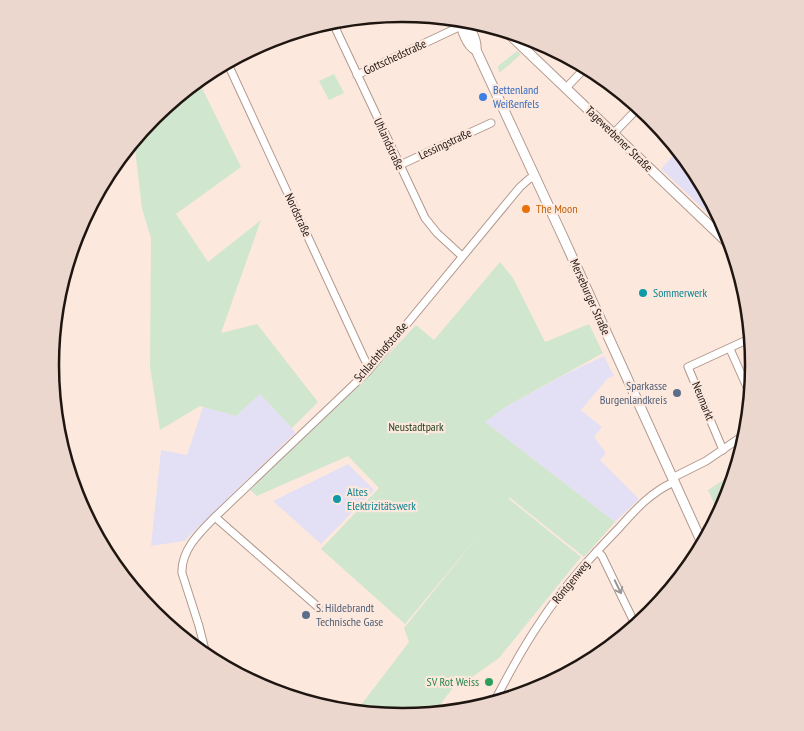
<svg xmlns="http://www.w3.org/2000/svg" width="804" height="731" font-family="'PT Sans Narrow',sans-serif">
	<rect width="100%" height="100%" fill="#fde8de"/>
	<g fill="#e3e0f6">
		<path d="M 678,150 L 695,170 L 727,231 L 661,169 Z"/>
		<path d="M 604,356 L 614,376 L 608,378 L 581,410 L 602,427 L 594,437 L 606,453 L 600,460 L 639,499 L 615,522 L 485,422 L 507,406 L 570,372 Z"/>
		<path d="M 260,394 L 292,428 L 295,433 L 184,541 L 151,546 L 161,450 L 187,455 L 203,407 L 236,416 Z"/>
		<path d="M 348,464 L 374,490 L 321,544 L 273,501 Z"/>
	</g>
	<g fill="#d1e6cf">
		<path d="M 517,51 L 521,54 L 509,65 L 499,73 L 498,66 Z"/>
		<path d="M 334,74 L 344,93 L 329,100 L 319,81 Z"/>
		<path d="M 198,80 L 241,167 L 176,214 L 208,262 L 261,220 L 221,333 L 257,324 L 318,402 L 292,428 L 260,394 L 236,416 L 200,406 L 160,430 L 150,367 L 151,238 L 142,209 L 134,140 L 153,117 Z"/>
		<path d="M 500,262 L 513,278 L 545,342 L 589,324 L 603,353 L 507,406 L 485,422 L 615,522 L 584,557 L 509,497 L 509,499 L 581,557 L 499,658 L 468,680 L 462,676 L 433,714 L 402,717 L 355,713 L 409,642 L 404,628 L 479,535 L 405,624 L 321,549 L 379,488 L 348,456 L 257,496 L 250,490 L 373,371 L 416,325 L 434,340 Z"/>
		<path d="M 736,472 L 727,500 L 719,514 L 708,490 Z"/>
	</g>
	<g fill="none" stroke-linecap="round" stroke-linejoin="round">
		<g stroke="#b1988d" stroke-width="9">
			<g id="street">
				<path d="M 332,21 L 425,218 L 437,233 L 462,256"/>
				<path d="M 227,62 L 363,356 L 366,362 L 371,367"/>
				<path d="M 357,75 L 461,26"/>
				<path d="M 566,88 L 586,67"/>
				<path d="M 613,134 L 639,107"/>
				<path d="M 400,165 L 491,123"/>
				<path d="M 730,349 L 751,396"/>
				<path d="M 723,450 L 688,367 L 751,338"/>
				<path d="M 672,478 L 706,461 L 747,433"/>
				<path d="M 215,517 L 318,607"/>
				<path d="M 597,551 L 602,556 L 636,626"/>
				<path d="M 207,658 L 199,626 L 182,573 C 181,550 200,532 215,517 L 368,371 L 520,187 L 529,179 L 535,176"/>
				<path d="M 493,704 C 508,675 523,647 541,621 C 563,587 591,557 619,528 C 635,510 651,492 674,482"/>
			</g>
		</g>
		<g stroke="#b1988d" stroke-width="11">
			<g id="secondary">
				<path d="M 461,20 C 461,29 467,46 476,50"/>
				<path d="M 462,20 C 470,26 477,40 476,50 L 563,237 L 703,545"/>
				<path d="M 507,32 L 731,246"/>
			</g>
		</g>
		<use href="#street" stroke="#fff" stroke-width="7"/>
		<use href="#secondary" stroke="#fff" stroke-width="9"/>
	</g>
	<defs><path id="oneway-shaft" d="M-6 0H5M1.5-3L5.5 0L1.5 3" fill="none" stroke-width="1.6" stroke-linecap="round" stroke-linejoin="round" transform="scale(1.25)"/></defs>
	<use stroke="#9a9694" href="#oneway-shaft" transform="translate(618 587) rotate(64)"/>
	<circle fill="#3f7fe0" stroke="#fde8de" stroke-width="2" cx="483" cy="97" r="5"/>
	<circle fill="#e8710a" stroke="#fde8de" stroke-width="2" cx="526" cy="209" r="5"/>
	<g fill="#0f9aa8" stroke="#fde8de" stroke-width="2">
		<circle cx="643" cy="293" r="5"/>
		<circle cx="337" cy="499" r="5"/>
	</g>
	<g fill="#5c6f8a" stroke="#fde8de" stroke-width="2">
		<circle cx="677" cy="393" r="5"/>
		<circle cx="306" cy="615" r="5"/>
	</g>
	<circle fill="#2e9e5b" stroke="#fde8de" stroke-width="2" cx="489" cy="682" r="5"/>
	<g text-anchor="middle" stroke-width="4.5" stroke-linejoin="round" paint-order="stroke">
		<g font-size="12" fill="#1f1611" stroke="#fde8de">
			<text transform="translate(395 57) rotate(-25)" y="4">Gottschedstraße</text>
			<text transform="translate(619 139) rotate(44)" y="4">Tagewerbener Straße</text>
			<text transform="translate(389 144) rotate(65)" y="4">Uhlandstraße</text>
			<text transform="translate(445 144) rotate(-25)" y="4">Lessingstraße</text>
			<text transform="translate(298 215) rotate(65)" y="4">Nordstraße</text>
			<text transform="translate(590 297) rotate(66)" y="4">Merseburger Straße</text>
			<text transform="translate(381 352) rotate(-49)" y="4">Schlachthofstraße</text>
			<text transform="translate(703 401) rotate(68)" y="4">Neumarkt</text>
			<text transform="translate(571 582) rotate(-51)" y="4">Röntgenweg</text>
		</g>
		<g font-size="12" fill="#366cbe" stroke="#fde8de" text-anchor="start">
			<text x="493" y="94">Bettenland<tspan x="493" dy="14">Weißenfels</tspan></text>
		</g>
		<g font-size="12" fill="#c56008" stroke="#fde8de" text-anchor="start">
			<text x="536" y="213">The Moon</text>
		</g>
		<g font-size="12" fill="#0d838f" stroke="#fde8de" text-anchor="start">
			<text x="653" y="297">Sommerwerk</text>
			<text x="347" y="496">Altes<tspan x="347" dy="14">Elektrizitätswerk</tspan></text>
		</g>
		<g font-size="12" fill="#4e5e75" stroke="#fde8de" text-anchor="end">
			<text x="667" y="390">Sparkasse<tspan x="667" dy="14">Burgenlandkreis</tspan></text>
			<text x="316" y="612" text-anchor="start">S. Hildebrandt<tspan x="316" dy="14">Technische Gase</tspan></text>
		</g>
		<g font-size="12" fill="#1a3d19" stroke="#fde8de">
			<text x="416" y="431">Neustadtpark</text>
		</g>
		<g font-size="12" fill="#27864d" stroke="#fde8de" text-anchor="end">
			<text x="479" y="686">SV Rot Weiss</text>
		</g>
	</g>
	<path d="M0 0H804V731H0ZM59 365a343 343 0 1 1 686 0a343 343 0 1 1-686 0Z" fill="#ebd7ce" fill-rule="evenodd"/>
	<path fill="none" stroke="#1f1611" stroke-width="2.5" d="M59 365a343 343 0 1 1 686 0a343 343 0 1 1-686 0Z"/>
</svg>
